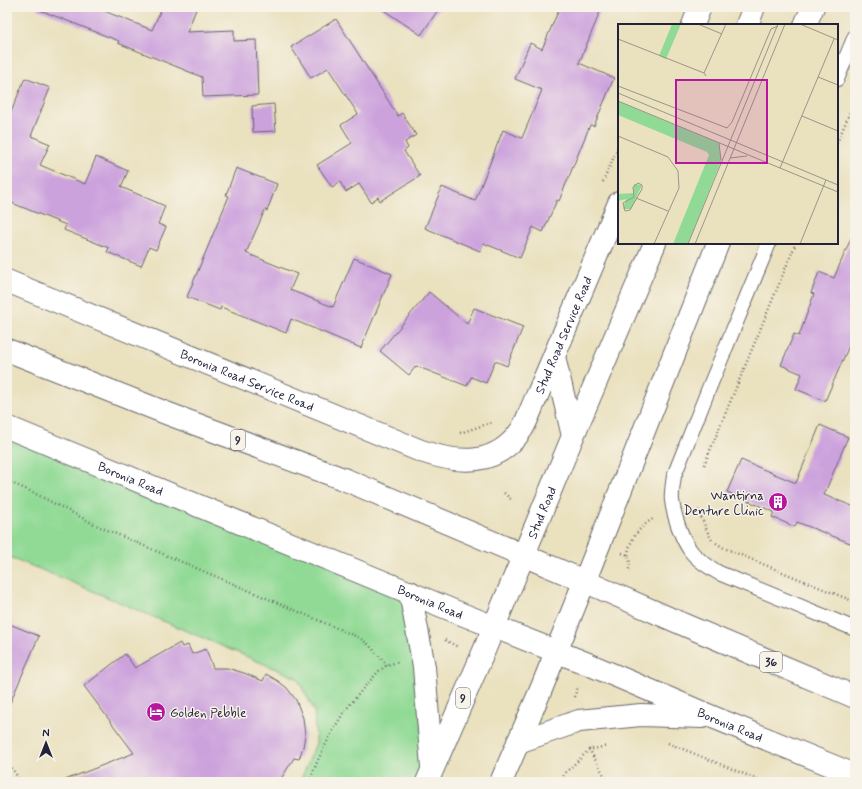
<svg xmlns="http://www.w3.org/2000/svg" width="862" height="789" font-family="Mynerve,sans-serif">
	<rect width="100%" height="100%" fill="#f7f3e8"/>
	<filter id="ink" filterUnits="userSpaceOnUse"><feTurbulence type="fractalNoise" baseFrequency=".025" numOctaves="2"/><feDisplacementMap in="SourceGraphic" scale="8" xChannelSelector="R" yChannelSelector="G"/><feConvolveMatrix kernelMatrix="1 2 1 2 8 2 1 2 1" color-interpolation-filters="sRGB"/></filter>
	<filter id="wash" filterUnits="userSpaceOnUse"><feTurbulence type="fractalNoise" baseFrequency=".012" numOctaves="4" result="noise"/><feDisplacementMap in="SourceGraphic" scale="16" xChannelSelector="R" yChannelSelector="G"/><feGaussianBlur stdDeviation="0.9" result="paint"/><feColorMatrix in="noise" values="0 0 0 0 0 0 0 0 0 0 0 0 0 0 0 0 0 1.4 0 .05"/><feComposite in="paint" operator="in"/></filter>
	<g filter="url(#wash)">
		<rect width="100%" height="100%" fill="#eae1bf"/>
		<path fill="#91da95" stroke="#5a7e68" d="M 7,427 L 410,592 L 427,782 L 300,782 L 316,743 L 314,710 L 297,678 L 69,581 L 7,556 Z"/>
		<g id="blocks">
			<g fill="#cca2dd">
				<path d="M 37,7 L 94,7 L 152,30 L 162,7 L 197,7 L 187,32 L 234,30 L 234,41 L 256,40 L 258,95 L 203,97 L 202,77 L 118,43 L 119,41 L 37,9 Z"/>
				<path d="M 379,7 L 440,7 L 421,35 Z"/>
				<path d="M 560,7 L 602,7 L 579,63 L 614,78 L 594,126 L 590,125 L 559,201 L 557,200 L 543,232 L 533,227 L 520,258 L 483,243 L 480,251 L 425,228 L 442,187 L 475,201 L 503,130 L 522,138 L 542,90 L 515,79 L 530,43 L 542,49 Z"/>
				<path d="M 336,19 L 398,116 L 402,113 L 416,135 L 405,142 L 408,148 L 404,151 L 420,176 L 380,201 L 378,197 L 371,202 L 359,184 L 346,192 L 340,182 L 332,187 L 317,165 L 352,143 L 341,125 L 358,114 L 328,68 L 311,78 L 291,47 Z"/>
				<path d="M 25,78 L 50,88 L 31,136 L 50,144 L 40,165 L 85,184 L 96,157 L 128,171 L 121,187 L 165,206 L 158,224 L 166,227 L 156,250 L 149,247 L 141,266 L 107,252 L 109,248 L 64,230 L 66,225 L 7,201 L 7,122 Z"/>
				<path d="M 274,104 L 276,131 L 253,132 L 252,106 Z"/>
				<path d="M 236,168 L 277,184 L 267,211 L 265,210 L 246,253 L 297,274 L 290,290 L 333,307 L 354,258 L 392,274 L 361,348 L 291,319 L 286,333 L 221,307 L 220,310 L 187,297 L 229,196 L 226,195 Z"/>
				<path d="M 855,229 L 855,332 L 825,401 L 796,389 L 802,374 L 781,365 L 794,334 L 799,336 L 814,294 L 811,293 L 819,272 L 834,278 Z"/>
				<path d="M 429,292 L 467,324 L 474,308 L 523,327 L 507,366 L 495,361 L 486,383 L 471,377 L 467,386 L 416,366 L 409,375 L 380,351 Z"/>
				<path d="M 820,425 L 848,437 L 824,495 L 855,507 L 855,545 L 797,522 L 795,527 L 772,517 L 774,512 L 727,492 L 741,460 L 796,483 Z"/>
				<path d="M 7,623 L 39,636 L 7,710 Z"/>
				<path d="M 180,643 L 182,647 L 188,645 L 192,654 L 206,649 L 213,668 L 227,668 L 244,673 L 263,681 L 266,674 L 278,681 L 287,688 L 296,700 L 303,718 L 305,735 L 303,747 L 299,759 L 294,758 L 279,782 L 65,782 L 65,780 L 134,753 L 84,686 L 125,654 L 135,668 Z"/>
			</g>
		</g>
	</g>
	<g filter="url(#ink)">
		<use href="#blocks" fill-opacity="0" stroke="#686569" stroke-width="1"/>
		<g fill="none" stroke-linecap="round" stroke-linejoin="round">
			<g stroke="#686569" stroke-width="16">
				<g id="lane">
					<path d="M 837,79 L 855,36"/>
					<path d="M 769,243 L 709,388 L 674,476 C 673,484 671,493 672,501 C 674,516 681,537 690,550 C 697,560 709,567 719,573 L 855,629"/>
				</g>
			</g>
			<g stroke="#686569" stroke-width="24">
				<g id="street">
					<path d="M 693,25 L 700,7"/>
					<path id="s1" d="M 7,281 L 421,451 C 459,464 497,467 522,429 C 528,419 532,406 537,396 L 619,203"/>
					<path d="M 554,357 L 573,436"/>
				</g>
			</g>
			<g stroke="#686569" stroke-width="24">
				<g id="primary">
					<path d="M 747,25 L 754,7"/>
					<path d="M 805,25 L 813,7"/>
					<path d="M 7,350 L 166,413 L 346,480 L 584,581 L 687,626 L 855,697"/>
					<path id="s2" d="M 7,427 L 454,611 L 588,664 L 715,718 L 855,775"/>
					<path d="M 410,592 L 424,667 L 432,767"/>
					<path d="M 518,742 L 579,721 L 641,715 L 702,717"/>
					<path id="s3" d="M 427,782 L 481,658 L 573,436 L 655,243"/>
					<path d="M 501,782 L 542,687 L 599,545 L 718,243"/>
				</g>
			</g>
			<g stroke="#686569" stroke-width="2.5" stroke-dasharray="1 3" stroke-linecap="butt">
				<path d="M 837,143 L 855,100"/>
				<path d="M 603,182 L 619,145"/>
				<path d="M 460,433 L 493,422"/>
				<path d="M 704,465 L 796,243"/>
				<path d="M 7,481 L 30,491 L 100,527 L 360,638 L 369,645 L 387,665"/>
				<path d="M 504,493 L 513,501"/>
				<path d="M 698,510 L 709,535 L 712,540"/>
				<path d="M 716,543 L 724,548 L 855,602"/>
				<path d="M 622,553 L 628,555 C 630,561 631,566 628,571"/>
				<path d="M 628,555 C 629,540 640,526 653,519"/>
				<path d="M 445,640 L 458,647"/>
				<path d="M 574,697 L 578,687"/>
				<path d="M 668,743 L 764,782"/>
				<path d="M 589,749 L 608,782"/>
				<path d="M 7,761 L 21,782"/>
				<path d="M 309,782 L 318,760 L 332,732 L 344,712 L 366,685 L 379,671 L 387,665 L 398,662"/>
				<path d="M 558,782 L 566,772 L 589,750 L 607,746"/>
			</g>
			<use href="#lane" stroke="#fff" stroke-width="14"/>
			<use href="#street" stroke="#fff" stroke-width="22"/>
			<use href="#primary" stroke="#fff" stroke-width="22"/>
		</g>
	</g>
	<defs>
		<g id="building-disc" transform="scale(1)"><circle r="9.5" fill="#b5179e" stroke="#f7f3e8"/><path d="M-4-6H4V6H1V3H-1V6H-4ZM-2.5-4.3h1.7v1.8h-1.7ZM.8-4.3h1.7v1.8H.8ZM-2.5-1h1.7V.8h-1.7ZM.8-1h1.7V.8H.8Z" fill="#fff"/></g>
		<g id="hotel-disc" transform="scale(1)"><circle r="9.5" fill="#b5179e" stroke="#f7f3e8"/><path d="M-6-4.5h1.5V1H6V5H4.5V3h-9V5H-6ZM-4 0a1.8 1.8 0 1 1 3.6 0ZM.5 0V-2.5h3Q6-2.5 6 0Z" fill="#fff"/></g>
	</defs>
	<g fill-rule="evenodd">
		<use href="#building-disc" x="778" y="502"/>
		<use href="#hotel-disc" x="156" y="712"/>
	</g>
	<g text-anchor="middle" stroke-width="3" stroke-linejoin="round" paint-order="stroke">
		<g fill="#f7f3e8" stroke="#62616f" stroke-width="1">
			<rect x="231" y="430" width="14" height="20" rx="3"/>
			<rect x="760" y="652" width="22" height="20" rx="3"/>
			<rect x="456" y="688" width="14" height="20" rx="3"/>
		</g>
		<g font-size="12" font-weight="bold" fill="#22223b">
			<text x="238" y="444">9</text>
			<text x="771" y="666">36</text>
			<text x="463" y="702">9</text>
		</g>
		<g font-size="13" fill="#22223b" stroke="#f7f3e8">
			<text dy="5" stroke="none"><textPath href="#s1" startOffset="663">Stud Road Service Road</textPath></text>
			<text dy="5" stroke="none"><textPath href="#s1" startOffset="260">Boronia Road Service Road</textPath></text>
			<text dy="5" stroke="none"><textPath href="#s2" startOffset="134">Boronia Road</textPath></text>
			<text dy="5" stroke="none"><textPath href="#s3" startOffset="293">Stud Road</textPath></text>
			<text dy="5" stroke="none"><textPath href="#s2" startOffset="458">Boronia Road</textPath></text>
			<text dy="5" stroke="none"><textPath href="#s2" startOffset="782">Boronia Road</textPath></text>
		</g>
		<g font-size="13" fill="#22223b" stroke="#f7f3e8" text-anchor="end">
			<text x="764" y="500">Wantirna<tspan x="764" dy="15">Denture Clinic</tspan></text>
			<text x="170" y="717" text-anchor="start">Golden Pebble</text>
		</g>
	</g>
	<g transform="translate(618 24)">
		<rect width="220" height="220" fill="#eae1bf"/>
		<path d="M 54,0 L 63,0 L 48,35 L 41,32 ZM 0,77 L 101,119 L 103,137 L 70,220 L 55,220 L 91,131 L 89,128 L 0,91 ZM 16,160 L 24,161 L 13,185 L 5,185 L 8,175 L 0,177 L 0,170 L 15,169 Z" fill="#91da95"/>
		<path fill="none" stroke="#9a958a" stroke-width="1" d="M 80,0 L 104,10M 182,0 L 220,16M 0,15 L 86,49M 88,52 L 86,49 L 108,0M 200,53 L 220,61M 0,62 L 109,104 L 114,98 L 153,5 L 160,2M 0,69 L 220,161M 0,77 L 220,168M 184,92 L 220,107M 0,112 L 50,133 L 60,147 L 61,164 L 36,220M 101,119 L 103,136M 112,134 L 129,132M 162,144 L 216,15M 20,159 L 24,161 L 24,165 L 12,186 L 7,187 L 5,179 L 16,173 L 15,163 ZM 18,174 L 50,187M 70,220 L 160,0M 77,220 L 167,0M 182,220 L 208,156"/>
		<path fill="#b5179e" fill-opacity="0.15" stroke="#b5179e" stroke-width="2" d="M 58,56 L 149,56 L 149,139 L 58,139 Z"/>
		<rect width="220" height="220" fill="none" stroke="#22223b" stroke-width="2"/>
	</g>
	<rect width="862" height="789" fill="none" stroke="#f7f3e8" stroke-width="24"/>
	<g transform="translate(46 743)" stroke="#f7f3e8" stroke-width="3" paint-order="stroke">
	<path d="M0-3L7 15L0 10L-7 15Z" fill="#22223b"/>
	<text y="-6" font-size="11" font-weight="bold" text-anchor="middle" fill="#22223b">N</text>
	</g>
</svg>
